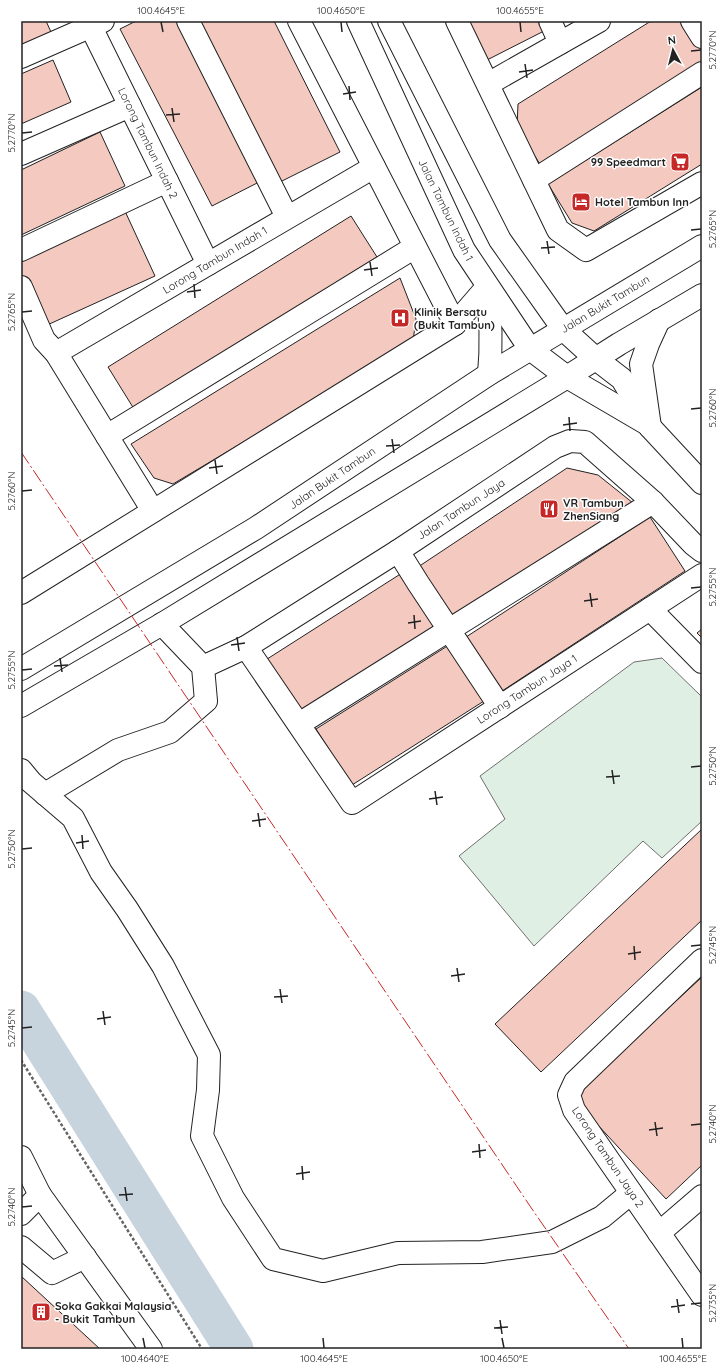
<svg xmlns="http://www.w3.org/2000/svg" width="723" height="1370" font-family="Quicksand,sans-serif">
	<rect width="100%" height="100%" fill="#fff"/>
	<path fill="#e0efe3" stroke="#6f6f6f" d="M 662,658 L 702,697 L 702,821 L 662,858 L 643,841 L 534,946 L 459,856 L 505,819 L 480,776 L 634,662 Z"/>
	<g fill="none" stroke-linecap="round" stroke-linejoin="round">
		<path stroke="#c7d3dd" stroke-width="39" d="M 21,1010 L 234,1349"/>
	</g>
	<g fill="#f3c9c0" stroke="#222">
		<path d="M 21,21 L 46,21 L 51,32 L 21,45 Z"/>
		<path d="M 136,21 L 179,21 L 263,180 L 212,206 L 120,29 Z"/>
		<path d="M 198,21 L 274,21 L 340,152 L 280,182 Z"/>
		<path d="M 467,21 L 539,21 L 544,31 L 487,60 Z"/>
		<path d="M 651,21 L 683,21 L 702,51 L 702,65 L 541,166 L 517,127 L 518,104 Z"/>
		<path d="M 53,60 L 71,102 L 21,124 L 21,74 Z"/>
		<path d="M 702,87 L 702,164 L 594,231 L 572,223 L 548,184 Z"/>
		<path d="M 100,132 L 125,186 L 21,235 L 21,170 Z"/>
		<path d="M 124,209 L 155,276 L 45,326 L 21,274 L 21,257 Z"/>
		<path d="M 351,216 L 377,257 L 134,409 L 108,367 Z"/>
		<path d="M 400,278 L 416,319 L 413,341 L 173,484 L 154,478 L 131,444 Z"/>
		<path d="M 567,468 L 598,475 L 633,503 L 452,617 L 418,567 Z"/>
		<path d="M 650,517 L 685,571 L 496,695 L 460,641 Z"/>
		<path d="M 402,573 L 436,626 L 298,713 L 264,661 Z"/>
		<path d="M 702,629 L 702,638 L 697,633 Z"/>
		<path d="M 449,645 L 484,701 L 352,785 L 316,729 Z"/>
		<path d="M 702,829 L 702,920 L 541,1072 L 495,1024 Z"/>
		<path d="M 702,977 L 702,1165 L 666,1199 L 572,1097 Z"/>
		<path d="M 21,1276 L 100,1349 L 21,1349 Z"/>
	</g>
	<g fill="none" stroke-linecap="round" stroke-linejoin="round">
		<g stroke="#222" stroke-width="24">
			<g id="minor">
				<path d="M 88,21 L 208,264"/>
				<path d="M 188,21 L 287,217"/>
				<path d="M 299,21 L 455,324"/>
				<path d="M 358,21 L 464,250 L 530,349 L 567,377 L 649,425"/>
				<path d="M 389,21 L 500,240 L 563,329 L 596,359 L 622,379 L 650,427 L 702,483"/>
				<path d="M 457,21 L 558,230 L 586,250 L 702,183"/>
				<path d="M 550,21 L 560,43"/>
				<path d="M 692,21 L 702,37"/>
				<path d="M 21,57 L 103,21"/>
				<path d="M 488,84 L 599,21"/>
				<path d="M 21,154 L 130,106"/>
				<path d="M 534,180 L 702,73"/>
				<path d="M 21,250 L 167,181"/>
				<path d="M 21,287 L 44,340 L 56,353 L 153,511"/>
				<path d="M 56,353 L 374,167"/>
				<path d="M 107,436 L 415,247"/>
				<path d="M 398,551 L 418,583 L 500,707"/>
				<path d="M 21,593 L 455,324 L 487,287"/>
				<path d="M 650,609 L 702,662"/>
				<path d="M 246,647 L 352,803 L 702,575"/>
				<path d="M 203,667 L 246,647 L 398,551 L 555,447 L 570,441 L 585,442 L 653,502 L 693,544 L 702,551"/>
				<path d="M 299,724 L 653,502"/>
				<path d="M 21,770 L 31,782 L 73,818 L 101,872 L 127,909 L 163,966 L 209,1055 L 208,1090 L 202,1136 L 233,1198 L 273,1259 L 323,1271 L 398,1253 L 482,1252 L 552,1242 L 602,1217 L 631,1193"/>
				<path d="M 45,794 L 118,750 L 170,732 L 206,701 L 203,667 L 162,624"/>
				<path d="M 702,960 L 575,1082 L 569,1095 L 574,1110 L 702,1295"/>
				<path d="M 21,1157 L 40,1195 L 151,1349"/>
				<path d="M 21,1214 L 40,1195"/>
				<path d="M 659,1233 L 702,1196"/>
				<path d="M 21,1247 L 52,1273 L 85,1257"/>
			</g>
		</g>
		<g stroke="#222" stroke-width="24">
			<g id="major">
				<path d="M 487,287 C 491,318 492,343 489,374"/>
				<path d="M 650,427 L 641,364 L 648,344 L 659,320"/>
				<path d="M 21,669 L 256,528 L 489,374 L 702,246"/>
				<path d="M 21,706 L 162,624 L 567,377 L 619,344 L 702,295"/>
			</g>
		</g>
		<path stroke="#646464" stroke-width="2.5" stroke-dasharray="3 2" stroke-linecap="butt" d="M 21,1060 L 202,1349"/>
		<use href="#minor" stroke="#fff" stroke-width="22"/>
		<use href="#major" stroke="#fff" stroke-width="22"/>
		<path stroke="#c62828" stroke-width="1" stroke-dasharray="14 3 2 3" stroke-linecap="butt" d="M 21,452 L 532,1209 L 629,1349"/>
	</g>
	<path fill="none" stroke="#222" stroke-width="1.5" d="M 161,22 L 163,32M 341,22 L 342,32M 520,22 L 521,32M 691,51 L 701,50M 525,64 L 527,78M 519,72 L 533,70M 349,86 L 350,100M 343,94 L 356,92M 172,108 L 174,122M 166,115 L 180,114M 22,133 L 32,132M 691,230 L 701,229M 547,241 L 549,254M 541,248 L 555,247M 370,262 L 372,276M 364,270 L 378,268M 194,284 L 195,298M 187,292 L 201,290M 22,312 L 32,311M 691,409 L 701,408M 569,417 L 570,431M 563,425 L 577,423M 392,439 L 394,453M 386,446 L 400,445M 215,460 L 217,474M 209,468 L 223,466M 22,491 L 32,490M 691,588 L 701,587M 590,593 L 592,607M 584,601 L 598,599M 414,615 L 415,629M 408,623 L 421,621M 237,637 L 239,651M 231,645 L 245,643M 60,658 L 62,672M 54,666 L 68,665M 22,670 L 32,669M 691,767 L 701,766M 612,770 L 614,784M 606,777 L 620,776M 435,791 L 437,805M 429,799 L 443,797M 258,813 L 260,827M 252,821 L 266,819M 82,835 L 83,849M 76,843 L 89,841M 22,849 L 32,848M 634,946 L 635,960M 691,946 L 701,945M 628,954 L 641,952M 457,968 L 459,982M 451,976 L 465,974M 280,989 L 282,1003M 274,997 L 288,996M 103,1011 L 105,1025M 97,1019 L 111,1017M 22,1028 L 32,1027M 655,1122 L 657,1136M 691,1125 L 701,1124M 649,1130 L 663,1128M 479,1144 L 480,1158M 472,1152 L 486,1150M 302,1166 L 303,1180M 296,1174 L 310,1172M 125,1187 L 127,1201M 119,1195 L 133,1194M 22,1207 L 32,1206M 677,1299 L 679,1313M 691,1304 L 701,1303M 671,1307 L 685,1305M 500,1320 L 502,1334M 494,1328 L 508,1327M 143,1338 L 145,1348M 323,1338 L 324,1348M 502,1338 L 504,1348M 682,1338 L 683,1348"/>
	<defs>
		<g id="supermarket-square" transform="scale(1)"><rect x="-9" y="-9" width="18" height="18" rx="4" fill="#c62828" stroke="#fff"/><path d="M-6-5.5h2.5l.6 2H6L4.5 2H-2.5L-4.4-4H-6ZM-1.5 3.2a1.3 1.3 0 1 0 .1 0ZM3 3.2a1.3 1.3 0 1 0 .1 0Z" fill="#fff"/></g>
		<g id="hotel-square" transform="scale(1)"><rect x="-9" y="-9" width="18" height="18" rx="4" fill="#c62828" stroke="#fff"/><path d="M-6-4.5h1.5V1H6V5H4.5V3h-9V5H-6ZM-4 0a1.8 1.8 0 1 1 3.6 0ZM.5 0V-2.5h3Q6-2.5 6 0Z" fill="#fff"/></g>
		<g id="hospital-square" transform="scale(1)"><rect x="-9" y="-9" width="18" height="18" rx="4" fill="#c62828" stroke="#fff"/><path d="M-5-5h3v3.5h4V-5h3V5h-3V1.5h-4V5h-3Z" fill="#fff"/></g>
		<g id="restaurant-square" transform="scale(1)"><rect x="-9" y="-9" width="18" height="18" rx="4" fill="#c62828" stroke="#fff"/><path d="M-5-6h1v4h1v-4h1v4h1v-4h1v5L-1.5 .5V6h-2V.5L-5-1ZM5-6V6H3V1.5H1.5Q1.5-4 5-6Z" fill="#fff"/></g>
		<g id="building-square" transform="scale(1)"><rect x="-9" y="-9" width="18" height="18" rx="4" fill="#c62828" stroke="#fff"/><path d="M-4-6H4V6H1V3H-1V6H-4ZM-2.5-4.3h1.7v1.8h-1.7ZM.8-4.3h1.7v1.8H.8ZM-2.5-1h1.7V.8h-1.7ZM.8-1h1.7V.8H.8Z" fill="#fff"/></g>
	</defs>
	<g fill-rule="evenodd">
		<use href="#supermarket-square" x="680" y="162"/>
		<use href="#hotel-square" x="581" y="202"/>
		<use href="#hospital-square" x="400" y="318"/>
		<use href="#restaurant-square" x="549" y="509"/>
		<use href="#building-square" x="41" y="1312"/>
	</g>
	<g text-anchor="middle" stroke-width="3" stroke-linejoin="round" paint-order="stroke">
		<g font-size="11" fill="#222" stroke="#fff">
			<text transform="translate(148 143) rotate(64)" y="4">Lorong Tambun Indah 2</text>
			<text transform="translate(446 210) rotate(64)" y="4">Jalan Tambun Indah 1</text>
			<text transform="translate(215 260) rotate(-31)" y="4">Lorong Tambun Indah 1</text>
			<text transform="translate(605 304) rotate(-31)" y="4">Jalan Bukit Tambun</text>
			<text transform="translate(332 478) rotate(-34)" y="4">Jalan Bukit Tambun</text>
			<text transform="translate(461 509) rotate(-33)" y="4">Jalan Tambun Jaya</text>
			<text transform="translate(527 689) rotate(-33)" y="4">Lorong Tambun Jaya 1</text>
			<text transform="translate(608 1157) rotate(56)" y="4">Lorong Tambun Jaya 2</text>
		</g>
		<g font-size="11" font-weight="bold" fill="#222" stroke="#fff" text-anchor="start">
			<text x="666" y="166" text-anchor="end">99 Speedmart</text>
			<text x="595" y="206">Hotel Tambun Inn</text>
			<text x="414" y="316">Klinik Bersatu<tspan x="414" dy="13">(Bukit Tambun)</tspan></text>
			<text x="563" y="507">VR Tambun<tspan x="563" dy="13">ZhenSiang</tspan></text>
			<text x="55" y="1310">Soka Gakkai Malaysia<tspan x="55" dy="13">- Bukit Tambun</tspan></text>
		</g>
	</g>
	<rect width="723" height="1370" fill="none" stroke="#ffffff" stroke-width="44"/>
	<g transform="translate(673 50) rotate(353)" stroke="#ffffff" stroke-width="3" paint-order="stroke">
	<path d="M0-3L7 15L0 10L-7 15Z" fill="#222222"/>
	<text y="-6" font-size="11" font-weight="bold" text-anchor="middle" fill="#222222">N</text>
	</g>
	<rect x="22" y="22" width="679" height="1326" fill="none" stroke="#222" stroke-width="1.5"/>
	<g font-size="10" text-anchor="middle" fill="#222">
		<text x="161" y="14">100.4645°E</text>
		<text x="341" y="14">100.4650°E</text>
		<text x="520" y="14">100.4655°E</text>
		<text transform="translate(712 50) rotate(-90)" y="4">5.2770°N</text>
		<text transform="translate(11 133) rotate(-90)" y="4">5.2770°N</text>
		<text transform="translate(712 229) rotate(-90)" y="4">5.2765°N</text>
		<text transform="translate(11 312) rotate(-90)" y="4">5.2765°N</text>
		<text transform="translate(712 408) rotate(-90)" y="4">5.2760°N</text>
		<text transform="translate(11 491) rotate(-90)" y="4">5.2760°N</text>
		<text transform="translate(712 587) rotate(-90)" y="4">5.2755°N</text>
		<text transform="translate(11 670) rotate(-90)" y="4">5.2755°N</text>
		<text transform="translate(712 766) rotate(-90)" y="4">5.2750°N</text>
		<text transform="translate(11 849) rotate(-90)" y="4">5.2750°N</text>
		<text transform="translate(712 945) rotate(-90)" y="4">5.2745°N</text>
		<text transform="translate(11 1028) rotate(-90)" y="4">5.2745°N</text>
		<text transform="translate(712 1124) rotate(-90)" y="4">5.2740°N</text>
		<text transform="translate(11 1207) rotate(-90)" y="4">5.2740°N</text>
		<text transform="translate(712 1303) rotate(-90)" y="4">5.2735°N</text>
		<text x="145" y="1362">100.4640°E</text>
		<text x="324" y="1362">100.4645°E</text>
		<text x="504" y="1362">100.4650°E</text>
		<text x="683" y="1362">100.4655°E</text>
	</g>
</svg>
